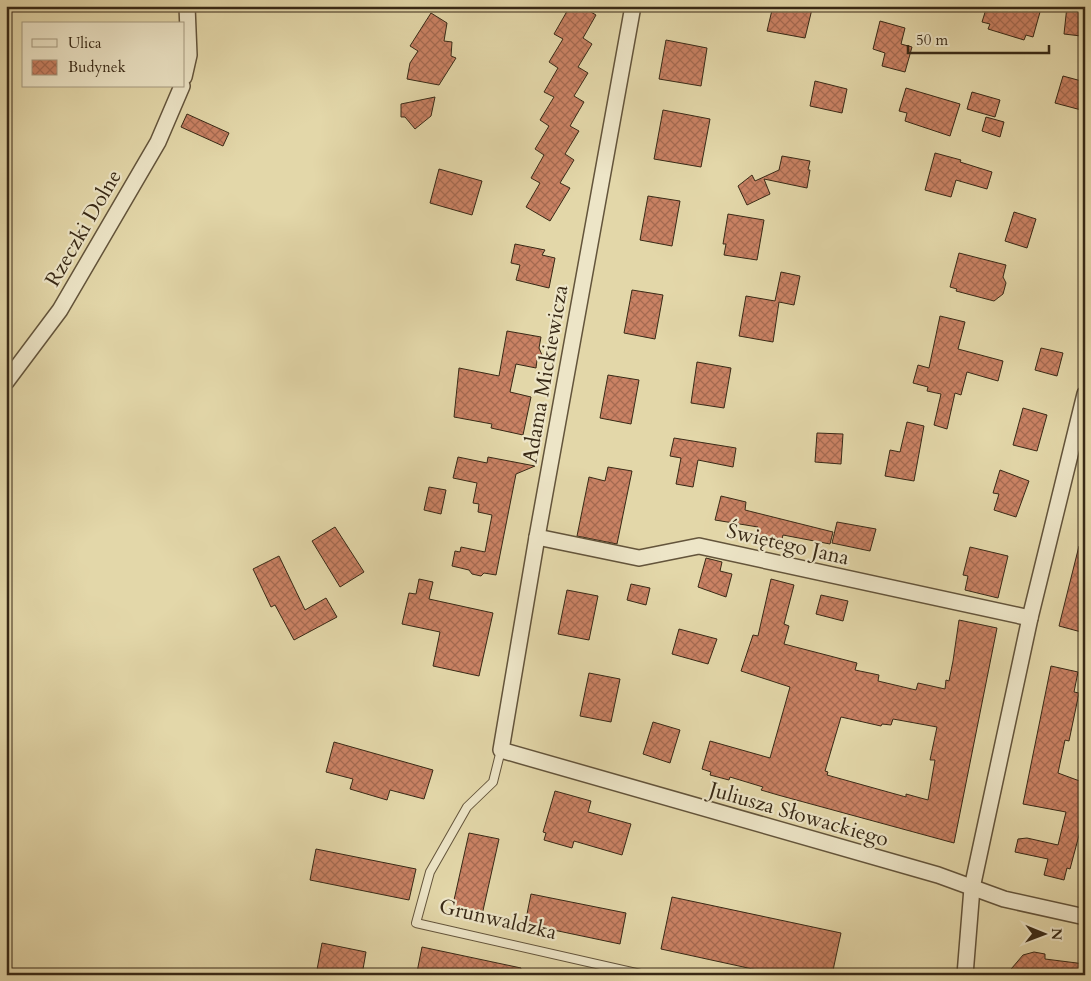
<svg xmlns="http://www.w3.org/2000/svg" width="1091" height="981" font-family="Cardo,serif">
	<defs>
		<pattern id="building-cross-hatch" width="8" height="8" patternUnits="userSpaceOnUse" patternTransform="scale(1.25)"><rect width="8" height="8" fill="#ca8264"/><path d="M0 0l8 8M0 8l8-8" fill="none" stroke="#a56a51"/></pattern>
	</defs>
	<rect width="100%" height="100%" fill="#e3d7a9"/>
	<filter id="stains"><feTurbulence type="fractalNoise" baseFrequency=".004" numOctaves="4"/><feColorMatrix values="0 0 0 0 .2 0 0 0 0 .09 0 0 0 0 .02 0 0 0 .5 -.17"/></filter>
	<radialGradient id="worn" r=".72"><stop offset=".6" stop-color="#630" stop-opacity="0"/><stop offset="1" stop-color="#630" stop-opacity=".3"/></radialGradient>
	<g fill="url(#building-cross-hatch)" stroke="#382916" fill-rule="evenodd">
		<path d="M 570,6 L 581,6 L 596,15 L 583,38 L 592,44 L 578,67 L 588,73 L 574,96 L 584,102 L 570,126 L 579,131 L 565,154 L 574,160 L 560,183 L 570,188 L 550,221 L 526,207 L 540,183 L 531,178 L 544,155 L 535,149 L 549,126 L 540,120 L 554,97 L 544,92 L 558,68 L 549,62 L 563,39 L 554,34 Z"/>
		<path d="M 773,6 L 801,6 L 812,9 L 805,38 L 767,31 Z"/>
		<path d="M 987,6 L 1020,6 L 1040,12 L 1033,37 L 1026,35 L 1024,40 L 988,29 L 990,24 L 982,22 Z"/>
		<path d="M 1067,6 L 1085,6 L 1081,36 L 1064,34 Z"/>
		<path d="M 431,13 L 447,23 L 444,41 L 452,42 L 451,56 L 456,58 L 439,85 L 407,79 L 410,63 L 418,51 L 410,46 Z"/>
		<path d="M 880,21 L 905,28 L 901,44 L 912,47 L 905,72 L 882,66 L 885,53 L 873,49 Z"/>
		<path d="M 666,40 L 707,48 L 701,86 L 659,79 Z"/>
		<path d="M 1063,76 L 1085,82 L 1085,111 L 1055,103 Z"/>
		<path d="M 815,81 L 847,89 L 842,113 L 810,106 Z"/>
		<path d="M 906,88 L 960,104 L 950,136 L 905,121 L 907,113 L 899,111 Z"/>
		<path d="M 972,92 L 1000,100 L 995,117 L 967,109 Z"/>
		<path d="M 435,97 L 431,116 L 415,129 L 405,117 L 401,117 L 401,104 Z"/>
		<path d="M 663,110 L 710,119 L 701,167 L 654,159 Z"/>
		<path d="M 187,114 L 229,133 L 223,146 L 181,127 Z"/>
		<path d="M 986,117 L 1004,122 L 1000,137 L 982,131 Z"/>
		<path d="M 935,153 L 961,160 L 960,162 L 992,172 L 987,189 L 956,180 L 951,197 L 925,190 Z"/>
		<path d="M 782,156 L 810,161 L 808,170 L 810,170 L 807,188 L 764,179 L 770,194 L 747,205 L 738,186 L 752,175 L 755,181 L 779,170 Z"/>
		<path d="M 439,169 L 482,181 L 472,215 L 430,203 Z"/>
		<path d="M 648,196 L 680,201 L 672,246 L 640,240 Z"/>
		<path d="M 1014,212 L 1036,219 L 1027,248 L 1005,241 Z"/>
		<path d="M 728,214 L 764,220 L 757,260 L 724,255 L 726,244 L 723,244 Z"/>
		<path d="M 515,244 L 545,250 L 542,255 L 555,258 L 549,288 L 516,280 L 520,265 L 511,263 Z"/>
		<path d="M 959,253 L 1006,265 L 1003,277 L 1006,283 L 1003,294 L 994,301 L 956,291 L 957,289 L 950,287 Z"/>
		<path d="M 781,272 L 800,276 L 794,305 L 779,302 L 773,342 L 739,336 L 746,296 L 775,301 Z"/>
		<path d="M 632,290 L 663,295 L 655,339 L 624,333 Z"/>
		<path d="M 940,316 L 965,322 L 958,349 L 1003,361 L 998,381 L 967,372 L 961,395 L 955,393 L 947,429 L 934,425 L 941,394 L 927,391 L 928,387 L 913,383 L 918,365 L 929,368 Z"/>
		<path d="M 507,331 L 541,337 L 539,348 L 542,355 L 537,360 L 536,368 L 516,364 L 510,392 L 531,397 L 523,435 L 491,428 L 492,424 L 454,417 L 459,368 L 499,376 Z"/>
		<path d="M 1041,348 L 1063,353 L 1057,376 L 1035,370 Z"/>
		<path d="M 697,362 L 731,368 L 724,408 L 691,403 Z"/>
		<path d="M 608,375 L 639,380 L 631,424 L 600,418 Z"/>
		<path d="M 1023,408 L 1047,415 L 1037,451 L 1013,445 Z"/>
		<path d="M 907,422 L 924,426 L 914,481 L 885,476 L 890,450 L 900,452 Z"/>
		<path d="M 817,433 L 843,434 L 841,464 L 815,462 Z"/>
		<path d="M 674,438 L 736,448 L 733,467 L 698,460 L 693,487 L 676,484 L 681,458 L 670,456 Z"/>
		<path d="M 458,457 L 487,463 L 488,457 L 535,466 L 516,474 L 496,575 L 484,573 L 481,576 L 472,574 L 469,570 L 452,566 L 455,551 L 460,552 L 461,547 L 485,552 L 492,515 L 478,512 L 479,504 L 473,503 L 477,483 L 453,478 Z"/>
		<path d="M 608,467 L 632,471 L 617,544 L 577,536 L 589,477 L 605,481 Z"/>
		<path d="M 1000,470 L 1029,481 L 1016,517 L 994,510 L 999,494 L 993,493 Z"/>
		<path d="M 429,487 L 446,490 L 441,514 L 424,510 Z"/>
		<path d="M 721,496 L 746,502 L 745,510 L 833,532 L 830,544 L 783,535 L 781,543 L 756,537 L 758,527 L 715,520 Z"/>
		<path d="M 837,522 L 876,529 L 870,551 L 832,543 Z"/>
		<path d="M 335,527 L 364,572 L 340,587 L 312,541 Z"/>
		<path d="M 1079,546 L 1085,546 L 1085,633 L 1059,626 Z"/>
		<path d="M 970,547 L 1008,556 L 998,598 L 965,590 L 968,576 L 963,575 Z"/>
		<path d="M 279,556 L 305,610 L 326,598 L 337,617 L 294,640 L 275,605 L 271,607 L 253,569 Z"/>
		<path d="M 706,558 L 722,562 L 720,571 L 732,574 L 726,597 L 698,587 Z"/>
		<path d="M 419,579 L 433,582 L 429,599 L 493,613 L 479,676 L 433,666 L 440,632 L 402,624 L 409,593 L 416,594 Z"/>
		<path d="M 771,579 L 794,585 L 784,624 L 789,626 L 784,644 L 857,663 L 855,670 L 879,675 L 878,681 L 916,690 L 918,683 L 945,689 L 946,680 L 949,681 L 953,661 L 959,620 L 997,628 L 954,843 L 778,795 L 761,790 L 763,787 L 730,777 L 729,780 L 710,775 L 711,772 L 702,769 L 710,741 L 770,758 L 790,687 L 741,671 L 753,635 L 758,636 ZM 841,717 L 881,726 L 882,724 L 891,725 L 893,719 L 937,727 L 930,760 L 935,760 L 928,800 L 906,794 L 906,797 L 827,775 L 828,772 L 825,771 Z"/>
		<path d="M 631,584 L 650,588 L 646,605 L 627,600 Z"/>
		<path d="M 567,590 L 598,596 L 589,640 L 558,634 Z"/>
		<path d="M 821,595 L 848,601 L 843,621 L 816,614 Z"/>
		<path d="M 679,629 L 717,639 L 708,664 L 672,654 Z"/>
		<path d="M 1051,666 L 1078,672 L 1074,692 L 1079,693 L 1069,741 L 1065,740 L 1058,773 L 1085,783 L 1085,813 L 1070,869 L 1067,868 L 1064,880 L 1044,875 L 1048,859 L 1015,852 L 1018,839 L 1027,838 L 1058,845 L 1066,812 L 1023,804 Z"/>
		<path d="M 589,673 L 620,679 L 611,722 L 580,716 Z"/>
		<path d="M 653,722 L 680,730 L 670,763 L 643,754 Z"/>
		<path d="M 334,742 L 433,770 L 424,799 L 390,790 L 387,800 L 350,789 L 353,779 L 326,772 Z"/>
		<path d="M 555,791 L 591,801 L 588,812 L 631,824 L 622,855 L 574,841 L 572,848 L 544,840 L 546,833 L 543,832 Z"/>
		<path d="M 469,833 L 499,839 L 482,915 L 452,909 Z"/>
		<path d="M 316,849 L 416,869 L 409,900 L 310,880 Z"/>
		<path d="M 531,894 L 626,913 L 620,944 L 525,924 Z"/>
		<path d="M 672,897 L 841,933 L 832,975 L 780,975 L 661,949 Z"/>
		<path d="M 322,943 L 366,952 L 362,975 L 316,975 Z"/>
		<path d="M 422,947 L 521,968 L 520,975 L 429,975 L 417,972 Z"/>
		<path d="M 1034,952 L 1045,954 L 1045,959 L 1085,964 L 1085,975 L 1006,975 L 1023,955 Z"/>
	</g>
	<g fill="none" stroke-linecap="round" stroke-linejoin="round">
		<g stroke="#63543b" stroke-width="10">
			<path id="service" d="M 501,750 L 493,782 L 467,807 L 430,872 L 416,923 L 645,975"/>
		</g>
		<g stroke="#63543b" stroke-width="18">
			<g id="minor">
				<path d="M 633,6 L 537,537 L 501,750 L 938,875 L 1004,899 L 1085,917"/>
				<path d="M 184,77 L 189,55 L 187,6"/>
				<path d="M 6,382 L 60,310 L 158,142 L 182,86"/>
				<path d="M 537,537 L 639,558 L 699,546 L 1030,618"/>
				<path d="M 965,975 L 972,888 L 1030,618 L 1085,394"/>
			</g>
		</g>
		<use href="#service" stroke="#ede5c7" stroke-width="8"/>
		<use href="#minor" stroke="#ede5c7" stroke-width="15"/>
	</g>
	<g text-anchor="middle" stroke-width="4.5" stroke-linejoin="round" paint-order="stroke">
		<g font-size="21" fill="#382916" stroke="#ede5c7">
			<text transform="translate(83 228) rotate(-60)" y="7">Rzeczki Dolne</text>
			<text transform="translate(545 374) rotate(-80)" y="7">Adama Mickiewicza</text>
			<text transform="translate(788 544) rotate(13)" y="7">Świętego Jana</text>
			<text transform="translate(799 814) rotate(16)" y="7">Juliusza Słowackiego</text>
			<text transform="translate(498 919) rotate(13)" y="7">Grunwaldzka</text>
		</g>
	</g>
	<rect width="1091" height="981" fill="none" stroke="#e3d7a9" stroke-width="25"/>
	<rect x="8" y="8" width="1076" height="966" fill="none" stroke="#382916" stroke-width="2.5"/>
	<rect x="12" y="12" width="1066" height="956" fill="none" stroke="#382916"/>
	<rect x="22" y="22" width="162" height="65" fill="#ede5c7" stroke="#a59a80"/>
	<rect x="32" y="39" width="25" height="8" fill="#ede5c7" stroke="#a59a80"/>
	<text x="68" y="48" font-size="15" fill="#382916">Ulica</text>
	<rect x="32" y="60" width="25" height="15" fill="url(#building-cross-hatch)" stroke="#a59a80"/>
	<text x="68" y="72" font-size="15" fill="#382916">Budynek</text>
	<g transform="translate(1044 934) rotate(91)" stroke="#ede5c7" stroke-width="4" paint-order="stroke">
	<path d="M0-4L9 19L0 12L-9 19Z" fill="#382916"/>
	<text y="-8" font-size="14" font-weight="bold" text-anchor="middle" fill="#382916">N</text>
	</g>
	<path d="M908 45v8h141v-8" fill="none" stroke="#382916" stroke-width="2.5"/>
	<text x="916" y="45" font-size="15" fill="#382916" stroke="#ede5c7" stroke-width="4" paint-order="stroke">50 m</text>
	<rect width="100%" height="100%" filter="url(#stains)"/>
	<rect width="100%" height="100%" fill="url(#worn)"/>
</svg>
